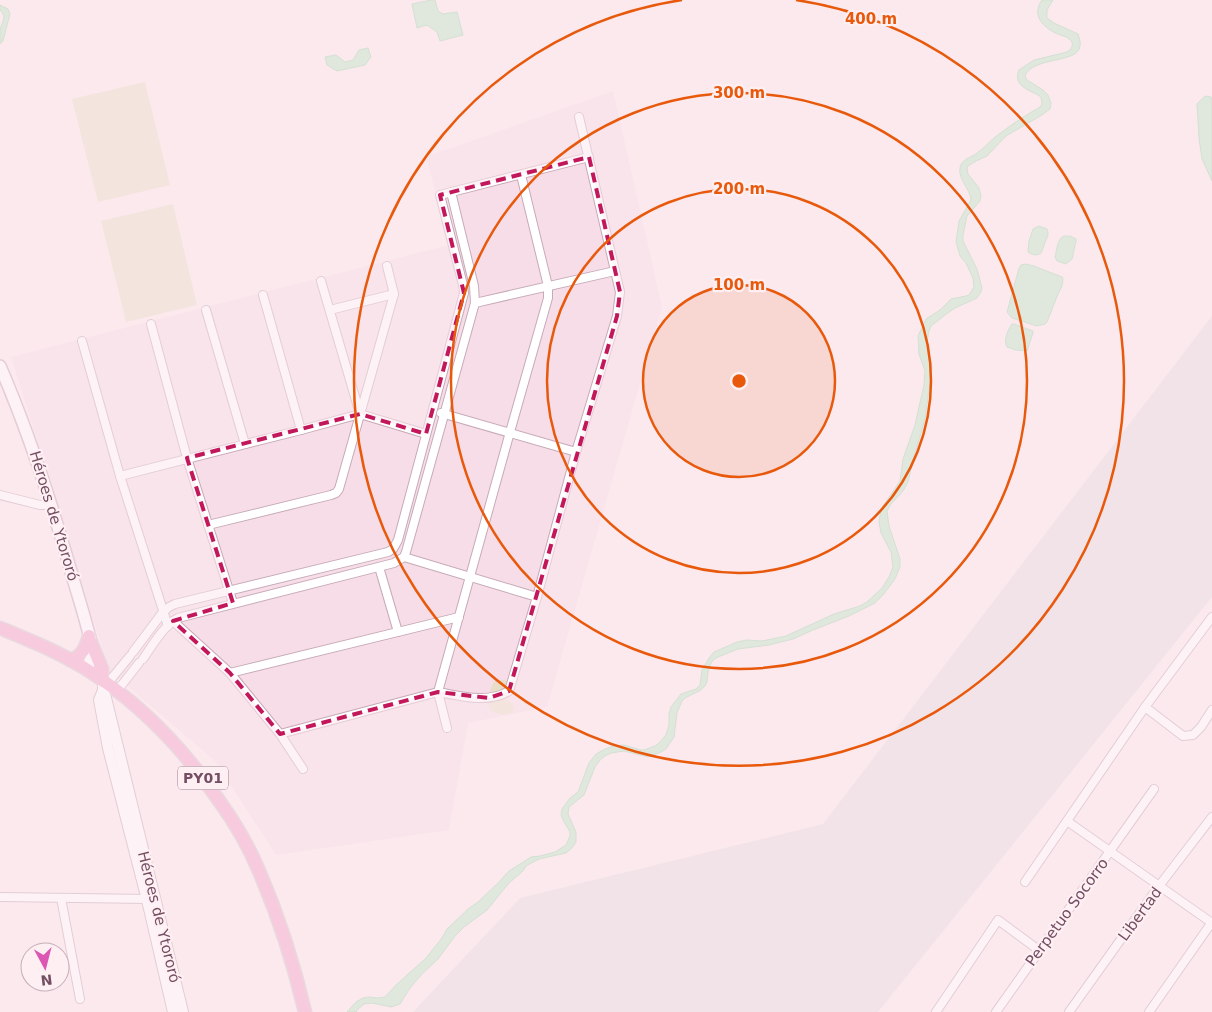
<svg xmlns="http://www.w3.org/2000/svg" width="1212" height="1012" font-family="'DejaVu Sans',sans-serif">
	<rect width="100%" height="100%" fill="#fbe9ee"/>
	<path fill="#f7dde7" d="M 613,91 L 662,307 L 547,707 L 468,723 L 449,830 L 276,855 L 215,761 L 124,683 L 110,673 L 11,357 L 449,245 L 426,156 L 463,144 Z"/>
	<path fill="#e7dbe1" d="M 1212,316 L 1212,597 L 878,1012 L 413,1012 L 520,898 L 823,824 Z"/>
	<g fill="#e8dec8">
		<path d="M 145,82 L 170,185 L 98,202 L 72,99 Z"/>
		<path d="M 173,204 L 197,305 L 126,322 L 101,221 Z"/>
		<path d="M 504,680 L 509,681 L 514,685 C 514,692 509,694 503,697 L 514,706 L 513,712 C 505,717 497,714 490,710 C 488,704 490,685 495,681 C 497,680 502,680 504,680 Z"/>
	</g>
	<g fill="#bee4c7" stroke="#a5d5b0">
		<path d="M 431,0 L 435,0 L 438,11 L 443,14 L 457,12 L 463,35 L 440,41 L 437,32 L 427,25 L 417,28 L 412,4 Z"/>
		<path d="M 1042,0 L 1053,0 L 1047,10 L 1047,18 L 1054,23 L 1078,34 C 1079,38 1081,42 1080,46 C 1078,64 1033,56 1025,76 L 1027,80 L 1043,90 L 1048,95 L 1051,103 L 1050,109 L 1042,115 L 1006,136 L 987,156 L 976,161 L 968,166 L 967,169 L 968,174 L 979,188 L 981,196 L 980,201 L 967,216 L 963,235 L 963,241 L 977,269 L 982,288 L 981,292 L 977,298 L 955,308 L 949,312 L 931,326 L 929,331 L 927,341 L 932,368 L 925,419 L 914,457 L 908,482 L 903,491 L 891,504 L 887,511 L 889,526 L 900,559 L 900,567 L 895,579 L 883,595 L 875,603 L 849,616 L 813,630 L 793,639 L 769,645 L 738,649 L 718,657 L 713,660 L 710,665 L 708,672 L 707,682 L 705,686 L 701,690 L 685,698 L 682,701 L 677,713 L 674,737 L 666,749 L 661,752 L 648,757 L 624,751 L 611,753 L 605,756 L 601,759 L 595,767 L 584,795 L 569,807 L 568,814 L 576,832 L 576,842 L 572,848 L 566,853 L 539,859 L 526,866 L 523,871 L 509,883 L 487,910 L 464,927 L 455,936 L 438,959 L 422,974 L 410,988 L 400,1004 L 391,1007 L 372,1003 L 364,1004 L 358,1009 L 356,1012 L 347,1012 L 356,1002 L 363,998 L 369,997 L 378,998 L 385,997 L 396,985 L 426,958 L 442,938 L 447,929 L 468,909 L 478,902 L 498,883 L 509,871 L 531,857 L 540,856 L 555,852 L 566,845 L 570,836 L 570,832 L 563,820 L 561,815 L 562,809 L 570,798 L 578,792 L 589,763 L 596,754 L 605,749 L 613,746 L 624,745 L 641,750 L 644,750 L 655,746 L 659,743 L 666,735 L 669,725 L 669,714 L 671,707 L 681,694 L 696,689 L 700,685 L 702,670 L 709,658 L 714,652 L 737,642 L 747,640 L 762,641 L 786,636 L 834,614 L 860,606 L 867,602 L 882,588 L 889,577 L 893,567 L 891,552 L 881,533 L 879,522 L 880,515 L 883,506 L 900,481 L 903,459 L 915,425 L 924,385 L 925,371 L 919,354 L 918,336 L 926,319 L 940,310 L 951,299 L 966,296 L 969,295 L 974,287 L 973,278 L 966,263 L 960,256 L 956,242 L 959,221 L 971,200 C 970,188 958,180 960,168 C 961,159 971,158 977,153 C 983,149 988,143 994,138 C 1008,127 1024,116 1040,107 L 1042,104 L 1041,97 C 1031,90 1012,87 1019,70 L 1034,60 L 1067,52 C 1072,49 1075,43 1069,39 C 1066,36 1061,36 1058,34 C 1043,28 1031,15 1042,0 Z"/>
		<path d="M 0,5 L 8,9 L 10,14 L 3,41 L 0,44 C 0,40 0,35 0,31 C 1,22 8,18 0,10 Z"/>
		<path d="M 368,48 L 371,57 L 365,65 L 337,71 L 327,65 L 325,57 L 336,55 L 345,62 L 353,60 L 359,50 Z"/>
		<path d="M 1205,96 L 1211,97 L 1212,99 L 1212,181 L 1202,159 L 1199,138 L 1197,104 Z"/>
		<path d="M 1039,226 L 1047,229 L 1048,232 L 1048,235 L 1041,253 C 1037,256 1032,255 1028,252 L 1029,241 L 1033,229 Z"/>
		<path d="M 1064,236 L 1070,236 L 1076,239 L 1076,241 L 1072,259 L 1066,264 L 1057,261 L 1055,257 C 1057,250 1057,239 1064,236 Z"/>
		<path d="M 1026,264 L 1034,266 L 1062,277 L 1063,279 L 1062,286 L 1058,294 L 1047,322 L 1045,324 L 1037,326 L 1012,318 L 1007,312 L 1019,268 L 1021,265 Z"/>
		<path d="M 1012,324 L 1014,324 L 1033,331 L 1033,333 L 1027,351 L 1016,350 L 1007,347 C 1003,340 1008,330 1012,324 Z"/>
	</g>
	<g fill="none" stroke-linecap="round" stroke-linejoin="round">
		<g stroke="#c7aab8" stroke-width="10">
			<g id="minor">
				<path d="M 321,281 L 360,414"/>
				<path d="M 263,295 L 301,430"/>
				<path d="M 475,303 L 615,271"/>
				<path d="M 206,310 L 245,444"/>
				<path d="M 330,310 L 394,294"/>
				<path d="M 151,324 L 187,458 L 233,603"/>
				<path d="M 82,341 L 120,476 L 168,626"/>
				<path d="M 441,413 L 576,452"/>
				<path d="M 120,476 L 301,430 L 360,414 L 426,434"/>
				<path d="M 0,495 L 40,505 L 52,505"/>
				<path d="M 208,525 L 331,495 L 336,493 L 339,489 L 394,294 L 387,266"/>
				<path d="M 404,557 L 537,597"/>
				<path d="M 379,567 L 398,632"/>
				<path d="M 173,621 L 230,673 L 280,734 L 303,769"/>
				<path d="M 133,652 L 163,612 L 169,607 L 175,604 L 388,552 L 393,549 L 398,540 L 464,293 L 463,285 L 440,195 L 589,157"/>
				<path d="M 143,659 C 152,646 164,625 178,618 L 394,563 L 404,557 L 406,552 L 475,303 L 474,286 L 451,192"/>
				<path d="M 230,673 L 459,617"/>
				<path d="M 107,684 L 130,656"/>
				<path d="M 117,691 L 139,663"/>
				<path d="M 1145,707 L 1183,736 L 1193,735 L 1201,727 L 1212,710"/>
				<path d="M 447,728 L 438,692 C 461,696 488,704 509,691 L 537,597 L 576,452 L 617,316 L 620,292 L 579,117"/>
				<path d="M 280,734 L 438,692 L 510,432 L 548,298 L 548,286 L 521,175"/>
				<path d="M 1067,821 L 1212,923"/>
				<path d="M 1025,882 L 1145,707 L 1212,617"/>
				<path d="M 0,897 L 150,899"/>
				<path d="M 61,898 L 80,999"/>
				<path d="M 936,1012 L 998,920 L 1040,951"/>
				<path d="M 996,1012 L 1154,789"/>
				<path d="M 1069,1012 L 1159,886 L 1212,817"/>
				<path d="M 1149,1012 L 1212,922"/>
			</g>
		</g>
		<g stroke="#c7aab8" stroke-width="12">
			<g id="tertiary">
				<path d="M 103,681 L 103,690 L 99,700 L 108,748 L 147,900 L 173,1012"/>
				<path d="M 103,690 L 106,698 L 183,1012"/>
			</g>
		</g>
		<g stroke="#cba8b9" stroke-width="14">
			<path id="secondary" d="M 0,366 C 29,433 50,498 70,568 C 77,593 85,617 91,642 L 91,658 L 87,670"/>
		</g>
		<g stroke="#d3c6cd" stroke-width="15">
			<g id="trunk">
				<path d="M 0,628 C 29,640 59,652 86,669 C 140,703 184,749 220,802 C 235,823 249,847 259,871 C 278,915 294,965 305,1012"/>
				<path d="M 91,642 L 102,669 L 103,681"/>
				<path d="M 70,660 C 82,657 86,647 89,636"/>
			</g>
		</g>
		<use href="#minor" stroke="#fff" stroke-width="8"/>
		<use href="#tertiary" stroke="#fff" stroke-width="10"/>
		<use href="#secondary" stroke="#fff" stroke-width="11"/>
		<use href="#trunk" stroke="#f2a5ca" stroke-width="12"/>
	</g>
	<path d="M0 0H1212V1012H0ZM 589,157 L 620,292 L 617,316 L 509,691 L 489,698 L 438,692 L 280,734 L 230,673 L 173,621 L 233,603 L 187,458 L 360,414 L 426,434 L 464,293 L 440,195 Z" fill="#fbe9ee" fill-opacity=".55" fill-rule="evenodd"/>
	<path fill="none" stroke="#c2185b" stroke-width="4" stroke-dasharray="10 6" stroke-linejoin="round" d="M 589,157 L 620,292 L 617,316 L 509,691 L 489,698 L 438,692 L 280,734 L 230,673 L 173,621 L 233,603 L 187,458 L 360,414 L 426,434 L 464,293 L 440,195 Z"/>
	<circle cx="739" cy="381" r="96" fill="#e8590c" fill-opacity=".12"/>
	<g fill="none" stroke="#e8590c" stroke-width="2.5">
		<circle cx="739" cy="381" r="96"/>
		<circle cx="739" cy="381" r="192"/>
		<circle cx="739" cy="381" r="288"/>
		<path d="M796 0A385 385 0 1 1 682 0"/>
	</g>
	<g text-anchor="middle" stroke-width="4.5" stroke-linejoin="round" paint-order="stroke">
		<rect fill="#feeff3" stroke="#9d7e8e" stroke-width="1" x="178" y="766.5" width="50" height="23" rx="4"/>
		<g font-size="14" font-weight="bold" fill="#744e63">
			<text x="203" y="783">PY01</text>
		</g>
		<g font-size="15" fill="#744e63" stroke="#feeff3">
			<text transform="translate(54 516) rotate(73)" y="5">Héroes de Ytororó</text>
			<text transform="translate(1067 912) rotate(-54)" y="5">Perpetuo Socorro</text>
			<text transform="translate(1140 914) rotate(-54)" y="5">Libertad</text>
			<text transform="translate(159 917) rotate(76)" y="5">Héroes de Ytororó</text>
		</g>
	</g>
	<circle cx="739" cy="381" r="8" fill="#e8590c" stroke="#feeff3" stroke-width="2.5"/>
	<g font-size="15" text-anchor="middle" font-weight="bold" fill="#e8590c" stroke="#feeff3" stroke-width="4.5" stroke-linejoin="round" paint-order="stroke">
		<text x="871" y="24">400 m</text>
		<text x="739" y="98">300 m</text>
		<text x="739" y="194">200 m</text>
		<text x="739" y="290">100 m</text>
	</g>
	<g transform="translate(45 967) rotate(173)"><circle r="24" fill="#feeff3" stroke="#c7afb9"/>
	<path d="M0-4L9 19L0 12L-9 19Z" fill="#dc57b3"/>
	<text y="-8" font-size="14" font-weight="bold" text-anchor="middle" fill="#744e63">N</text>
	</g>
</svg>
